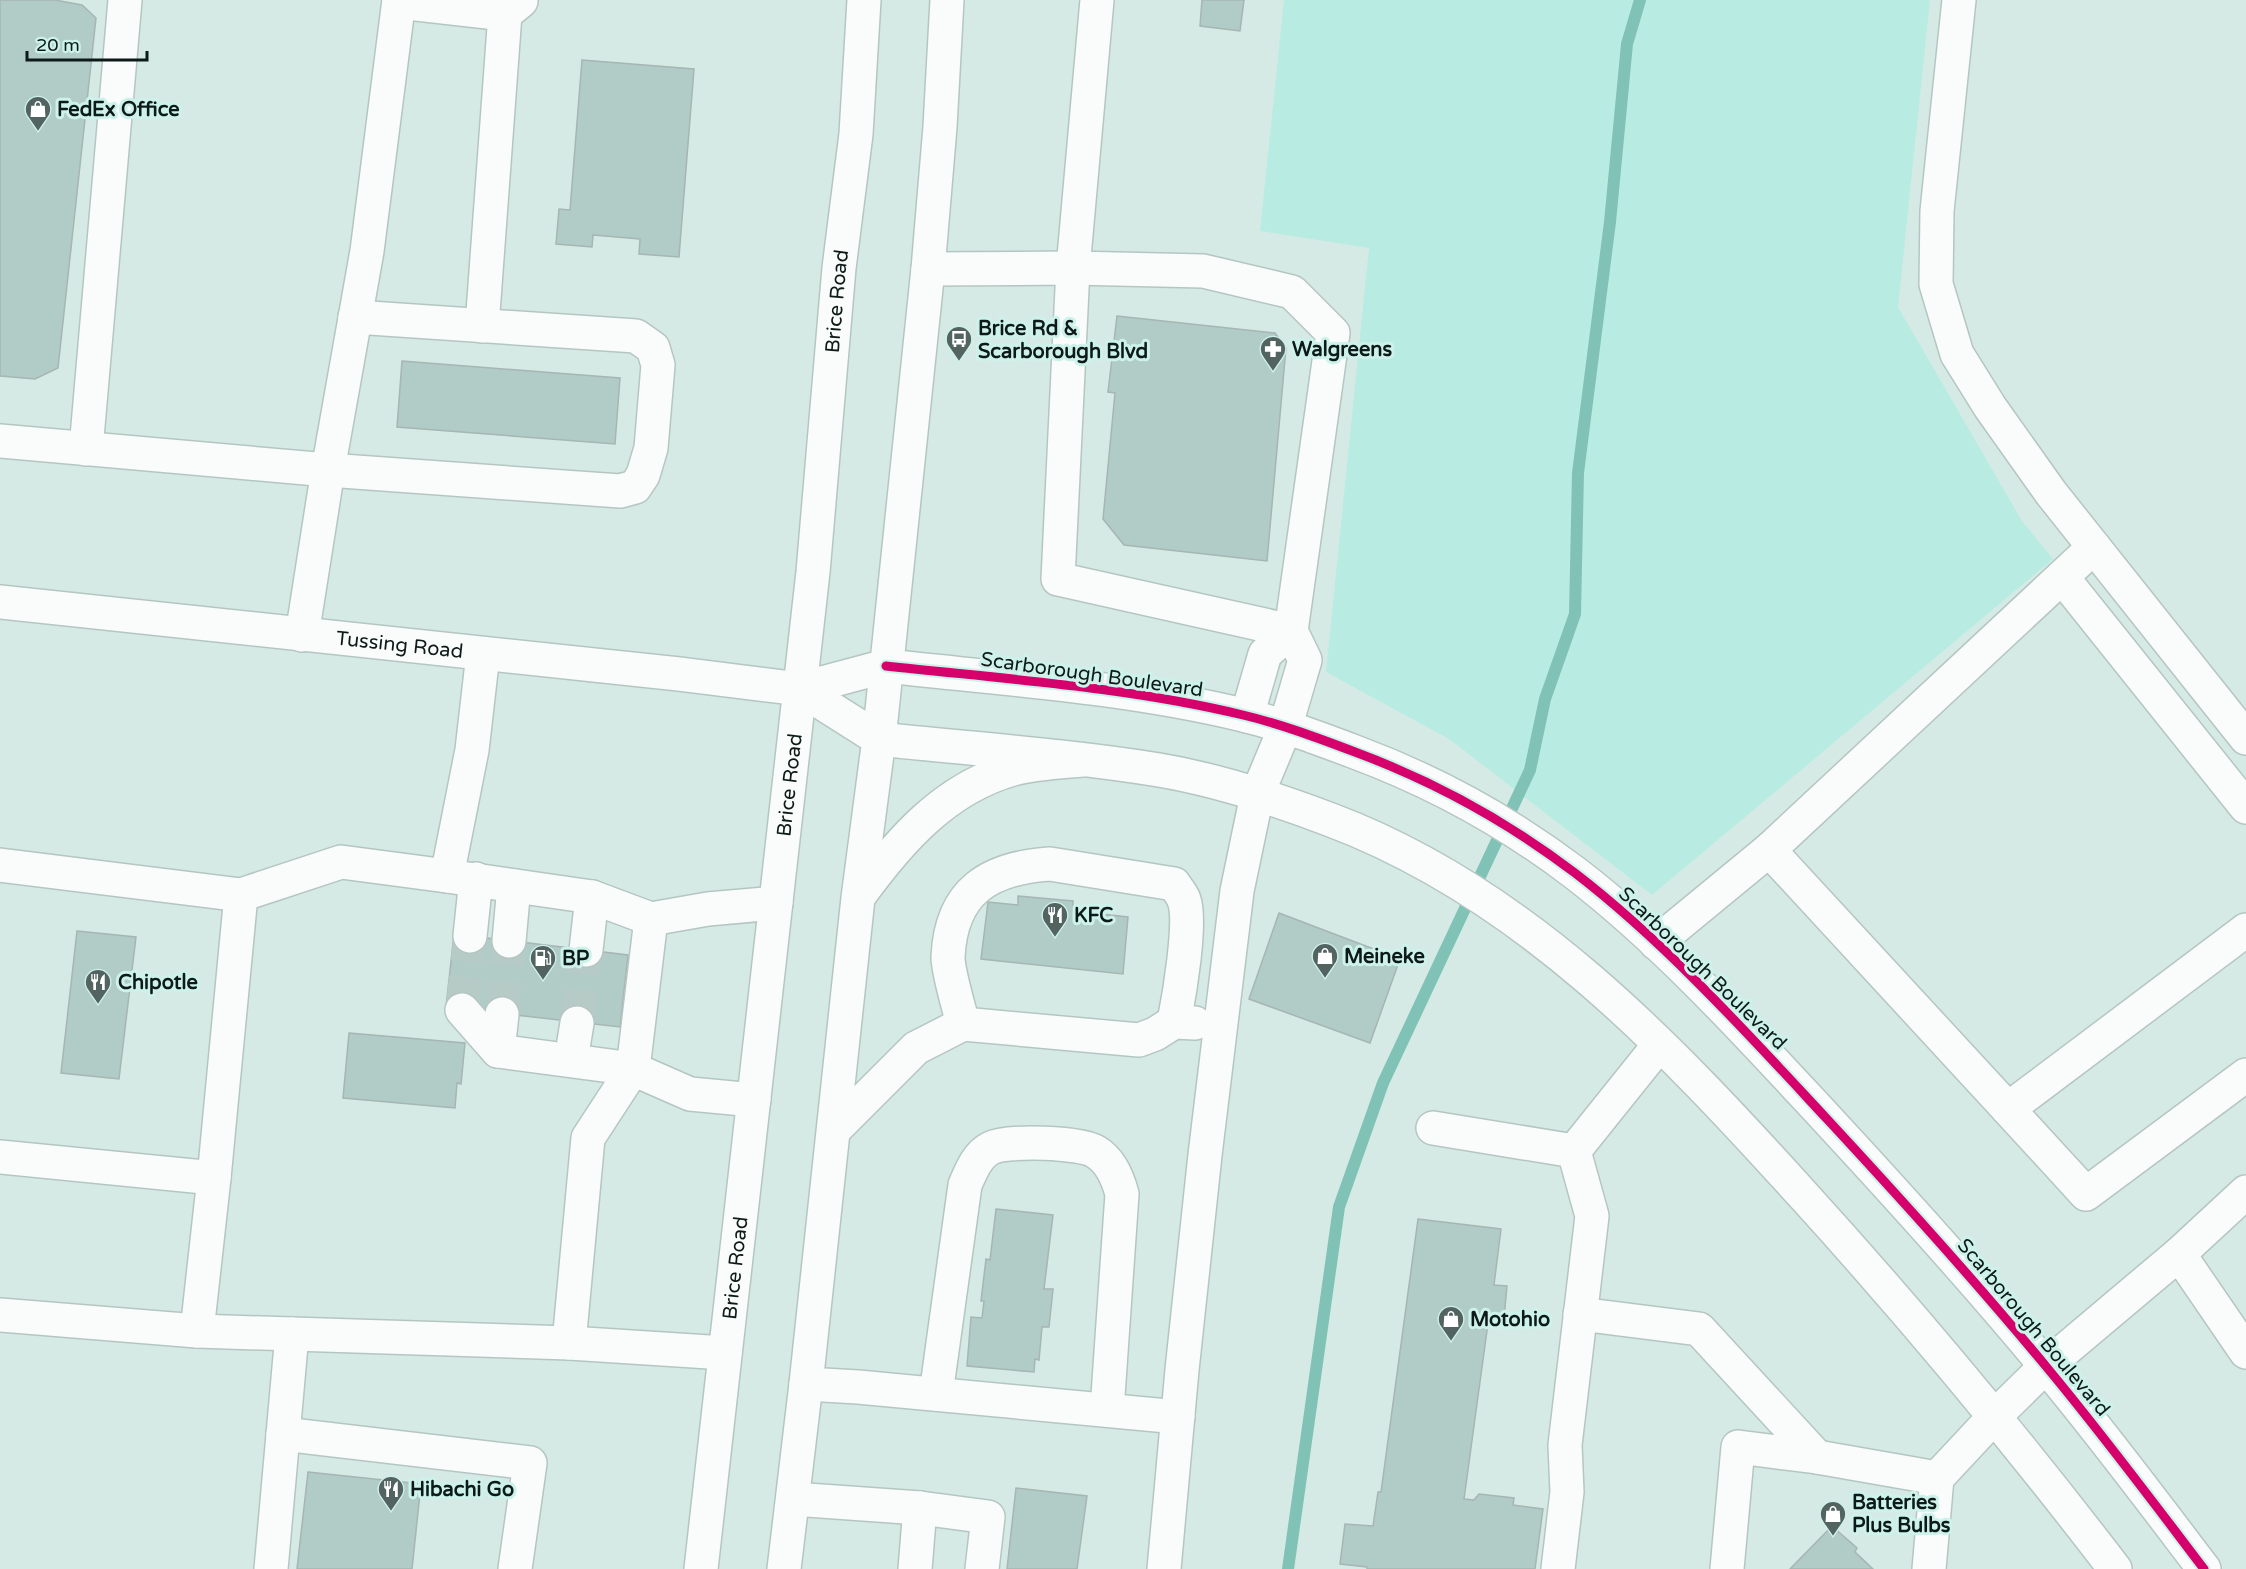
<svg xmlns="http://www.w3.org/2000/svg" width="2246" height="1569" font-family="'Varela Round',sans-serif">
	<rect width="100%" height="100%" fill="#d5eae5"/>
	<path fill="#b8ece2" d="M 1284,0 L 1930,0 L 1898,307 L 2022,521 L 2053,559 L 1652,895 L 1449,739 L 1326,672 L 1369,248 L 1260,231 Z"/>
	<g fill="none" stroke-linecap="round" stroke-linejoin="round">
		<path stroke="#81c2b7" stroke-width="12" d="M 1288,1569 L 1339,1207 L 1383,1083 L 1530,770 L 1545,699 L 1575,614 L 1578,473 L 1610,222 L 1627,44 L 1640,0"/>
	</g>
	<g fill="#b1cbc6" stroke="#a6b6b2" stroke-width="1.5">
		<path d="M 0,0 L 55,0 L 82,5 L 96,18 L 58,368 L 35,379 L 0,376 Z"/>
		<path d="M 1202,0 L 1244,0 L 1240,31 L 1200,26 Z"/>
		<path d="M 582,60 L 694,69 L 679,257 L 639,254 L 640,239 L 593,235 L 592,247 L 556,244 L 559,209 L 570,210 Z"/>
		<path d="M 1117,316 L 1275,333 L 1286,348 L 1267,561 L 1124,545 L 1103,519 L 1115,393 L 1108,392 Z"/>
		<path d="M 402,361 L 620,378 L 615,444 L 397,427 Z"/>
		<path d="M 1018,896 L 1073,901 L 1073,911 L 1128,917 L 1123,974 L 981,959 L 988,902 L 1018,905 Z"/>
		<path d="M 1279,913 L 1400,959 L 1370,1043 L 1249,999 Z"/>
		<path d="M 77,931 L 136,937 L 119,1079 L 61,1073 Z"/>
		<path d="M 454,934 L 628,955 L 620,1027 L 446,1007 Z"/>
		<path d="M 349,1033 L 465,1043 L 461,1084 L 457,1083 L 455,1108 L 343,1098 Z"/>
		<path d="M 996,1209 L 1053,1215 L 1044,1289 L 1053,1289 L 1049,1327 L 1042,1327 L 1039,1360 L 1035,1359 L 1034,1372 L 967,1366 L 971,1317 L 982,1318 L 984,1301 L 981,1301 L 986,1259 L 990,1260 Z"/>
		<path d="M 1418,1219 L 1501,1229 L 1494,1285 L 1507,1286 L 1504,1318 L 1489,1316 L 1464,1499 L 1474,1500 L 1479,1494 L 1514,1498 L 1513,1505 L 1543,1509 L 1535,1569 L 1367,1569 L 1367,1567 L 1340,1564 L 1345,1524 L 1373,1526 L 1378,1492 L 1381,1492 Z"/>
		<path d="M 308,1472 L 421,1484 L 412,1569 L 297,1569 Z"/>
		<path d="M 1016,1488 L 1087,1496 L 1077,1569 L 1007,1569 Z"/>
		<path d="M 1832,1526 L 1857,1548 L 1855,1552 L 1873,1569 L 1790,1569 Z"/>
	</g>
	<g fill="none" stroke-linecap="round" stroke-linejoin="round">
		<g stroke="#b7cbc6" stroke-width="33" stroke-dasharray="33 16" stroke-linecap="butt">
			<path d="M 462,1010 L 470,936"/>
			<path d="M 502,1014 L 509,941"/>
			<path d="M 577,1023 L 586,950"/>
		</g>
		<g stroke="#b5c6c2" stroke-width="36">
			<g id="minor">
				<path d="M 1097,0 L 1073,268 L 1058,579 L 1291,631"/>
				<path d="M 1959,0 L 1937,211 L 1936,284 L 1957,354 L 1990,407 L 2051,493 L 2246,738"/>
				<path d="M 399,2 L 505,14 L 521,1"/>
				<path d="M 928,269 L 1073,268 L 1203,271 L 1292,292 L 1333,333 L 1291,631 L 1305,660 L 1285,728 L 1257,795 L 1237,891 L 1205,1155 L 1182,1370 L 1164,1569"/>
				<path d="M 482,326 L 505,14"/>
				<path d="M 0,441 L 328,470 L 620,491 L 635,487 L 643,475 L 651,448 L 658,365 L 653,348 L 636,336 L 355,317"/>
				<path d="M 86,449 L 125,0"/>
				<path d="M 2062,577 L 2246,807"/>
				<path d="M 302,635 L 328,470 L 367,251 L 399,0"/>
				<path d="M 886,666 C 1005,679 1127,687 1243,715 C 1281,724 1318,738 1355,752 C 1433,781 1508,822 1575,873 C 1665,942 1749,1035 1827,1119 C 1903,1201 1978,1284 2049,1370 C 2103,1435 2153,1502 2204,1569"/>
				<path d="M 1247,716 L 1265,654 L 1291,631"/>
				<path d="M 879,739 C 972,749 1066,755 1159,770 C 1218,780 1276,799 1331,820 C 1525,893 1669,1047 1804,1196 C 1913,1316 2017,1441 2115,1569"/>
				<path d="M 1769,850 L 2094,547"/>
				<path d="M 0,865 L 241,895"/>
				<path d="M 447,876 L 592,897 L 651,919"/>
				<path d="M 2246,930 L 2008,1109 L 2086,1194 L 2246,1075"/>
				<path d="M 470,936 L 476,879"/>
				<path d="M 509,941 L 514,886"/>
				<path d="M 1656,943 L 1769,850 L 2008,1109"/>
				<path d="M 586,950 L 592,897"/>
				<path d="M 462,1010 L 498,1051 L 633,1069 L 588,1138 L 569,1343"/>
				<path d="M 963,1024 C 959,1008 948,972 948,957 C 951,891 989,868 1050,864 L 1174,884 C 1177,889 1182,894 1184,900 C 1192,922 1179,997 1174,1022"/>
				<path d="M 498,1051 L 502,1014"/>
				<path d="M 571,1060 L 577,1023"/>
				<path d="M 754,1100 L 690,1094 L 633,1069 L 651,919 L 708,909 L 776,903"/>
				<path d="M 1433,1128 L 1574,1151"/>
				<path d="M 834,1130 L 916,1048 L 963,1024 L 1139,1040 L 1155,1034 L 1174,1022 L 1195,1023"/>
				<path d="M 0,1157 L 214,1178"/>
				<path d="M 2179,1254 L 2246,1352"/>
				<path d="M 1580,1314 L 1699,1329 L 1817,1457"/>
				<path d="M 0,1315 L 197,1331 L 569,1343 L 725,1353"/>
				<path d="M 197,1331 L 214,1178 L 241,895 L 341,862 L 447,876 L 472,750 L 483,654"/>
				<path d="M 806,1384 L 858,1387 L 1178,1417"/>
				<path d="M 936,1394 L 965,1185 C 971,1171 977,1155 991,1148 C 1007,1140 1081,1142 1096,1152 C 1111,1161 1118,1179 1122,1194 L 1107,1410"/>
				<path d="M 283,1434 L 530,1463 L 515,1569"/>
				<path d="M 793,1499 L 920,1508 L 988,1517 L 982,1569"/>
				<path d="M 271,1569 L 292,1334"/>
				<path d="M 915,1569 L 920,1508"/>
				<path d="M 1558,1569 L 1567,1492 L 1565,1445 L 1592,1216 L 1574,1151 L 1659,1045"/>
				<path d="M 1727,1569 L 1738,1447 L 1817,1457 L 1937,1478"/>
				<path d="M 1929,1569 L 1937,1478 L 1994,1417 L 2046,1366 L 2179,1254 L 2246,1192"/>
			</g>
		</g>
		<g stroke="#b5c6c2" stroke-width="36">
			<g id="major">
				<path id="s1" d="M 0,602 L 679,674 L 800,689 L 886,666"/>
				<path d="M 800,689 L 879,739"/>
				<path d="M 859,896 C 899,841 945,788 1013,769 C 1035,763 1059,762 1082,760"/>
				<path id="s2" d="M 701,1569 L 813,572 L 839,268 L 856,134 L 864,0"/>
				<path d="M 784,1569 L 806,1384 L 858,898 L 879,739 L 928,269 L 940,127 L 947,0"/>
			</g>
		</g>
		<use href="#minor" stroke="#f9fcfb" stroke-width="33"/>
		<use href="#major" stroke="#f9fcfb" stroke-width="33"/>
		<g stroke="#cdf2ea" stroke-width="13">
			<path id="cycleway" d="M 886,666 C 1005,679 1127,687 1243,715 C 1281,724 1318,738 1355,752 C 1433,781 1508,822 1575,873 C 1665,942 1749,1035 1827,1119 C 1903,1201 1978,1284 2049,1370 C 2103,1435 2153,1502 2204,1569"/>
		</g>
		<use href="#cycleway" stroke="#d6006c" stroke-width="9"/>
	</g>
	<defs>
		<g id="shop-pin" transform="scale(1.35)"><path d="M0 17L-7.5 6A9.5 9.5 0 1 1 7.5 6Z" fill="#536360" stroke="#cdf2ea"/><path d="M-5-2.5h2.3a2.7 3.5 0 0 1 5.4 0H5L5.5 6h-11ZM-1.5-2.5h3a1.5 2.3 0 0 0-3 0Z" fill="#fff"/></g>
		<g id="bus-pin" transform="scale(1.35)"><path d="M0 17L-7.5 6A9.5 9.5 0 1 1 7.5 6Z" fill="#536360" stroke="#cdf2ea"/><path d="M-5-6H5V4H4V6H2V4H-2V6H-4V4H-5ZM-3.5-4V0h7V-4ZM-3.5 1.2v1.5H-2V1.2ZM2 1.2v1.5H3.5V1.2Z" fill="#fff"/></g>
		<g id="pharmacy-pin" transform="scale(1.35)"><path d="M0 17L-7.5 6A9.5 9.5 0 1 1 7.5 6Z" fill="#536360" stroke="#cdf2ea"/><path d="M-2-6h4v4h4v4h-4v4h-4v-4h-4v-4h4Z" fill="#fff"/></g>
		<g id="restaurant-pin" transform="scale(1.35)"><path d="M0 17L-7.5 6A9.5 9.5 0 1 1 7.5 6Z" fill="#536360" stroke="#cdf2ea"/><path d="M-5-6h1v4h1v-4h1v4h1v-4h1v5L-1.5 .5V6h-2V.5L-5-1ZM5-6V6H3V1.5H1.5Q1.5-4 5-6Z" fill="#fff"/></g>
		<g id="fuel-pin" transform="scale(1.35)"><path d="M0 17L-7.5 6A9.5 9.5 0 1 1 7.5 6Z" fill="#536360" stroke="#cdf2ea"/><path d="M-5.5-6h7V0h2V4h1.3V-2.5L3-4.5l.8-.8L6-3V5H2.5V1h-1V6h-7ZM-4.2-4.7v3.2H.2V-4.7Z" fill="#fff"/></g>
	</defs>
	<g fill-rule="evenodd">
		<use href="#shop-pin" x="38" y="109"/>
		<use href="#bus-pin" x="959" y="339"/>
		<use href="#pharmacy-pin" x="1273" y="349"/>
		<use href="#restaurant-pin" x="1055" y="915"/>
		<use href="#shop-pin" x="1325" y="956"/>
		<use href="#fuel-pin" x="543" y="958"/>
		<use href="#restaurant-pin" x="98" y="982"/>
		<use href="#shop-pin" x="1451" y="1319"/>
		<use href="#restaurant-pin" x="391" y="1489"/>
		<use href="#shop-pin" x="1833" y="1514"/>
	</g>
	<g text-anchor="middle" stroke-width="6" stroke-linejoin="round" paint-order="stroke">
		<g font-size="20" font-weight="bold" fill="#0d1a18" stroke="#cdf2ea" text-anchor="start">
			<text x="57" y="116">FedEx Office</text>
			<text x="978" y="335">Brice Rd &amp;<tspan x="978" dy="23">Scarborough Blvd</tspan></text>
			<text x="1292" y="356">Walgreens</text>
			<text x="1074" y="922">KFC</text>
			<text x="1344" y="963">Meineke</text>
			<text x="562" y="965">BP</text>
			<text x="118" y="989">Chipotle</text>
			<text x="1470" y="1326">Motohio</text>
			<text x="410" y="1496">Hibachi Go</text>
			<text x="1852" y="1509">Batteries<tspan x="1852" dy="23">Plus Bulbs</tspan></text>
		</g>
		<g font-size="20" fill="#0d1a18" stroke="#cdf2ea">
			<text dy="7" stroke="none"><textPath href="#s2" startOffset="1275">Brice Road</textPath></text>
			<text dy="7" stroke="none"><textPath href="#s1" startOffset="402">Tussing Road</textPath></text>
			<text transform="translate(1092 674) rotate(8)" y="7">Scarborough Boulevard</text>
			<text dy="7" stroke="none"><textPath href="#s2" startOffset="789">Brice Road</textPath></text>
			<text transform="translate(1703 968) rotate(44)" y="7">Scarborough Boulevard</text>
			<text dy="7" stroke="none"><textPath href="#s2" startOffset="303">Brice Road</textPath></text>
			<text transform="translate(2034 1327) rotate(50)" y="7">Scarborough Boulevard</text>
		</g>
	</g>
	<path d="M27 51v9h120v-9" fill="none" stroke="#0d1a18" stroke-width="3"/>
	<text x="36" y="51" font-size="18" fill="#0d1a18" stroke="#cdf2ea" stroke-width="4.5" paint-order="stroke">20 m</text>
</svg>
